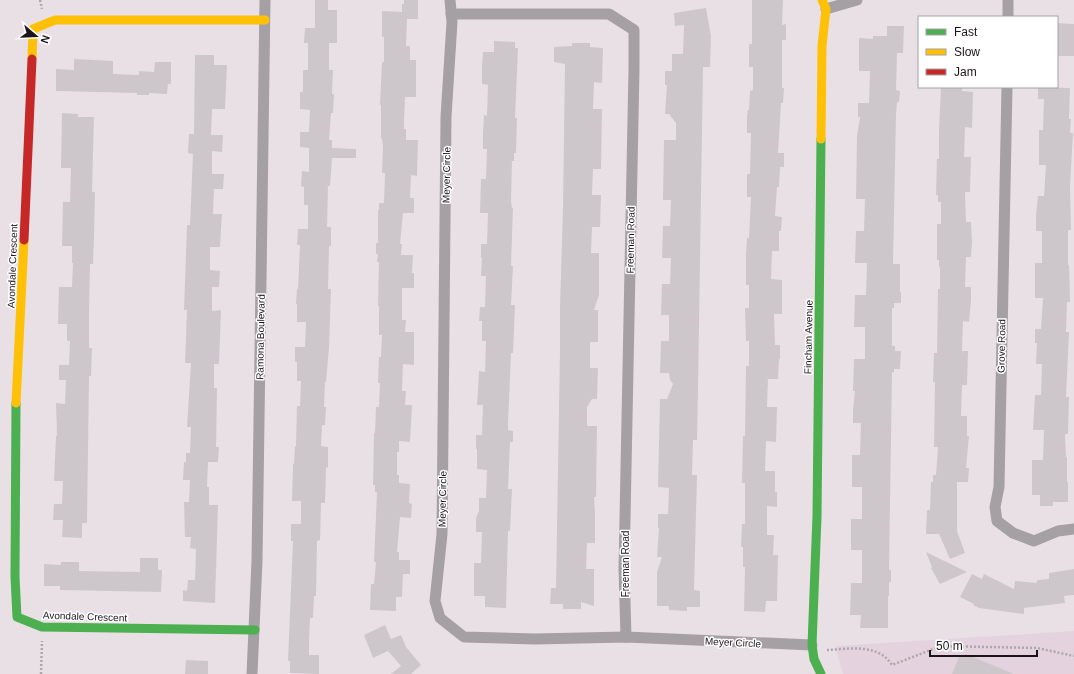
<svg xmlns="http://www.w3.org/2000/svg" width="1074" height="674" font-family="Helvetica,sans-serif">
	<rect width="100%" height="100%" fill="#e9e0e6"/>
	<path fill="#e4d3de" d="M 1074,631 L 1074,674 L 843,674 L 835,646 Z"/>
	<g fill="#cdc7cb">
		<path d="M 315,0 L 328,0 L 328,10 L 337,10 L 337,43 L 329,43 L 329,70 L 333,70 L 332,94 L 334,94 L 333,113 L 331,113 L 329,140 L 332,140 L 332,148 L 356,149 L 356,158 L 332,158 L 330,186 L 328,186 L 327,227 L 331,227 L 331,246 L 329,246 L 328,289 L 331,289 L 329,348 L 326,382 L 325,382 L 324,407 L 326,407 L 325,425 L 322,425 L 321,446 L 328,447 L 328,468 L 326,467 L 325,503 L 321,503 L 320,540 L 317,541 L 316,596 L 314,596 L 313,618 L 310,618 L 309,641 L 309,655 L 319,655 L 319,674 L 290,673 L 290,661 L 288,661 L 293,541 L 291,541 L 291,524 L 301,524 L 301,501 L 292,501 L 293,464 L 294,464 L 295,446 L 296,446 L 297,406 L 300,406 L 301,381 L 297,381 L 297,362 L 295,362 L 295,347 L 305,347 L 306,322 L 297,322 L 297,304 L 296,304 L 297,289 L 298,289 L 300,245 L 297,245 L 298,229 L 308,229 L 308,205 L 304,205 L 304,187 L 301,186 L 302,171 L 309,172 L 309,148 L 300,147 L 300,132 L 309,132 L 310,110 L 300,109 L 300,92 L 303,92 L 303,70 L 308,70 L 308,43 L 304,43 L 305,28 L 315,28 Z"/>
		<path d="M 404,0 L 418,0 L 418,19 L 407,19 L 406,46 L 410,46 L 410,60 L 416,60 L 416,97 L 405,97 L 404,121 L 404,129 L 406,129 L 406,140 L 418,140 L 417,176 L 411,175 L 410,198 L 414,198 L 414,213 L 403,213 L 400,244 L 402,244 L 401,255 L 413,255 L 412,273 L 414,273 L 414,288 L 402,288 L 402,320 L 406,320 L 405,332 L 414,332 L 414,365 L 403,364 L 402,391 L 406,391 L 405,405 L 412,405 L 410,442 L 399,441 L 399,452 L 397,452 L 397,475 L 399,475 L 399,483 L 410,484 L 409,503 L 412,504 L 411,518 L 400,517 L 397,552 L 399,552 L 399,560 L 410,560 L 410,574 L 403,574 L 402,597 L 396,597 L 396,611 L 370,610 L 371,584 L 374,584 L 376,562 L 374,562 L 377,492 L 375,492 L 375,485 L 373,485 L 374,433 L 375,433 L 376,407 L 379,407 L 380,383 L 378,383 L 379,357 L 381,357 L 382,335 L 379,335 L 379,306 L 378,306 L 379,262 L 377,262 L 378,254 L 376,254 L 376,243 L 378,243 L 378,210 L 379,210 L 379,203 L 384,203 L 385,173 L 382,173 L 383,146 L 382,139 L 381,139 L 381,105 L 380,105 L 382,62 L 384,62 L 384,37 L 382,37 L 382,11 L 402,12 L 402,4 L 404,4 Z"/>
		<path d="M 752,0 L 783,0 L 782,25 L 786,24 L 786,40 L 782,40 L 782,88 L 784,88 L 783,103 L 781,103 L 778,153 L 784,153 L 784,167 L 780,167 L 779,187 L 777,187 L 775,216 L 782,217 L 781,231 L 779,231 L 779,251 L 772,251 L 771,279 L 782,280 L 782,314 L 774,314 L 775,345 L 780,345 L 780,359 L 779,359 L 778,379 L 768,379 L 767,407 L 777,407 L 776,442 L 766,441 L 765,471 L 775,471 L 775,492 L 777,492 L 777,507 L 767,506 L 767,535 L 774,535 L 773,555 L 778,555 L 777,601 L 766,601 L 765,612 L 744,611 L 745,567 L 743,567 L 743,547 L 741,547 L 742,524 L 745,524 L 745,483 L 742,483 L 743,436 L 745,436 L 746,366 L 749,366 L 749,341 L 746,341 L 745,308 L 749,308 L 749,285 L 746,285 L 746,254 L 747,238 L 749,238 L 751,197 L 747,197 L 747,174 L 750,174 L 751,133 L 747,133 L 747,116 L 748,110 L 749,110 L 750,91 L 753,90 L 753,67 L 749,67 L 749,44 L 752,44 Z"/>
		<path d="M 706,8 L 711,36 L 710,67 L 703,67 L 698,389 L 697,440 L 693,440 L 692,475 L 697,475 L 694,590 L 700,591 L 700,607 L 687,607 L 687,611 L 669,610 L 669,606 L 657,606 L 657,572 L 662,557 L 657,557 L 659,528 L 658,528 L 658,514 L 668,514 L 669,488 L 658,487 L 660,399 L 667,399 L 673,384 L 670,380 L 669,373 L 660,373 L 661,341 L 669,341 L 669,315 L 661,315 L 662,284 L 670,284 L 671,258 L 662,258 L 663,226 L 670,226 L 671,200 L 663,200 L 664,140 L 676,140 L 676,123 L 669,114 L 665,114 L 667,85 L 665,85 L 665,71 L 672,71 L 672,54 L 683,54 L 684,25 L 675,26 L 674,13 Z"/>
		<path d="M 1057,23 L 1074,24 L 1074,56 L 1057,56 Z"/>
		<path d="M 887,26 L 904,26 L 903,53 L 897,53 L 896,90 L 900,91 L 899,102 L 897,102 L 896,115 L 893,264 L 900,264 L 900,292 L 901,292 L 901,303 L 894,303 L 894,308 L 892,308 L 892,346 L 895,346 L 895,351 L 901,351 L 900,369 L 894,369 L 894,373 L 892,372 L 889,570 L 891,570 L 891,582 L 889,582 L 889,596 L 888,596 L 888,628 L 860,628 L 861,615 L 850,615 L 851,583 L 862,583 L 862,550 L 851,550 L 851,519 L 862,519 L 862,487 L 852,487 L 852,455 L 860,455 L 861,423 L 853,423 L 853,410 L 855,391 L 853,391 L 854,359 L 865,359 L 865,327 L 854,327 L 855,295 L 866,295 L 867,263 L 855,263 L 856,231 L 864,231 L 865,199 L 856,199 L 857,136 L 860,117 L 858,117 L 858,103 L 869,103 L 870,71 L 859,71 L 859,38 L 873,39 L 873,36 L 887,36 Z"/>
		<path d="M 494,41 L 515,42 L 515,48 L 518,48 L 515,118 L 517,118 L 516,153 L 514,153 L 514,161 L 512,161 L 511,201 L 512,208 L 513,208 L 511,266 L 513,266 L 511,305 L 515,305 L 513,353 L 511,353 L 508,424 L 508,430 L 513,431 L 513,442 L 510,442 L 508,489 L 512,489 L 510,531 L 508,531 L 506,608 L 485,607 L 485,596 L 474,596 L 474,563 L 481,563 L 482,532 L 476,532 L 476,518 L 479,511 L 479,498 L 486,498 L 487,470 L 477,469 L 477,449 L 476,449 L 476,435 L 482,435 L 483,405 L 477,405 L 478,390 L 479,371 L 485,372 L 486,341 L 482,341 L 482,321 L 479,321 L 480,307 L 485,307 L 486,276 L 481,276 L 482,258 L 481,258 L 481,244 L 487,244 L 488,213 L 480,213 L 481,179 L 486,179 L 487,149 L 483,149 L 483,133 L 484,115 L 487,116 L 488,85 L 482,84 L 482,66 L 483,52 L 494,52 Z"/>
		<path d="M 572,43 L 590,43 L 590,47 L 603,48 L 602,83 L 594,82 L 593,109 L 602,109 L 601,169 L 593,169 L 592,195 L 601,195 L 600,227 L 592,227 L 591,253 L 599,253 L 599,295 L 594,310 L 598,310 L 598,342 L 590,342 L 590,368 L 598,368 L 597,399 L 592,399 L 587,407 L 587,426 L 597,426 L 596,497 L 594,497 L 595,513 L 595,543 L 587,543 L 586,569 L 594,569 L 594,606 L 581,602 L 581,609 L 563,609 L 563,604 L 550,604 L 551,588 L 556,588 L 560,351 L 560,308 L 563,207 L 565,64 L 554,62 L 554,47 L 572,46 Z"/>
		<path d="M 195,55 L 214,55 L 214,65 L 227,65 L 225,109 L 212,109 L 211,135 L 223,135 L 222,152 L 212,151 L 212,174 L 224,174 L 223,189 L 214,189 L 213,214 L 222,214 L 221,229 L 220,247 L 210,247 L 210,270 L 220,271 L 219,287 L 212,287 L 212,311 L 221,310 L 219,364 L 214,364 L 214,388 L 217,388 L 216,447 L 219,447 L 218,462 L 208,462 L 207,487 L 209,487 L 209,505 L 218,505 L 215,603 L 183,601 L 183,590 L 187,591 L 188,580 L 195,580 L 196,549 L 190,548 L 191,537 L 185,537 L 184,502 L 189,502 L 190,480 L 183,480 L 184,462 L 186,462 L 186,453 L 190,453 L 191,427 L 187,427 L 191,363 L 185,363 L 187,310 L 184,310 L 187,225 L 190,225 L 193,154 L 188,153 L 189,134 L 194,134 Z"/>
		<path d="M 74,59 L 113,61 L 113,74 L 138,75 L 139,74 L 139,71 L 154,72 L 155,62 L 171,62 L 171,84 L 168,84 L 167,94 L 149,93 L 149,95 L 137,95 L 137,93 L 56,91 L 56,69 L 74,70 Z"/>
		<path d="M 941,87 L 962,87 L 962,91 L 973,92 L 972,128 L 965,127 L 964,157 L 971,157 L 970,192 L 965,192 L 966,222 L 971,222 L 972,242 L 971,257 L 966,257 L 965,287 L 971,287 L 971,300 L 969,322 L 963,321 L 962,351 L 968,351 L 967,385 L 962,385 L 961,416 L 967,416 L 967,436 L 969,436 L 966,468 L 969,468 L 968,482 L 957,482 L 957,531 L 965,553 L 950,559 L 939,534 L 926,534 L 927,510 L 930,510 L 931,482 L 933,482 L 933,475 L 936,475 L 938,447 L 934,447 L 935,382 L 933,382 L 934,353 L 937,353 L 938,289 L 940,289 L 940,267 L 939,267 L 939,260 L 937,260 L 937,224 L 941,224 L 941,202 L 938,202 L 938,195 L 936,195 L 937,159 L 939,159 L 939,131 Z"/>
		<path d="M 1038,87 L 1070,88 L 1069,119 L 1071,119 L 1070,133 L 1073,133 L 1070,186 L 1071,230 L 1068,230 L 1068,265 L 1069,265 L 1070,302 L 1067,302 L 1066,332 L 1069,332 L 1066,397 L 1069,397 L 1068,434 L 1065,434 L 1066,457 L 1067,457 L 1067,482 L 1068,482 L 1068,502 L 1053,502 L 1053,506 L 1040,506 L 1040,495 L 1032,495 L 1032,460 L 1043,460 L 1044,430 L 1033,430 L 1035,395 L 1041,395 L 1042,364 L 1036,364 L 1037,343 L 1035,343 L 1035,329 L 1041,329 L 1043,298 L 1035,298 L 1035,263 L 1042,263 L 1042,231 L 1036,231 L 1036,216 L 1038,196 L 1044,196 L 1046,165 L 1039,165 L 1039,130 L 1043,130 L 1044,99 L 1038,99 Z"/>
		<path d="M 62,113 L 78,114 L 78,117 L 94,117 L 92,192 L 95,192 L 94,236 L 93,264 L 90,264 L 89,311 L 89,348 L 92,348 L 91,376 L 89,376 L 87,523 L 82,523 L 82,538 L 62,537 L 63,520 L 53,520 L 54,504 L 62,504 L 63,481 L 54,481 L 56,436 L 57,436 L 56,403 L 65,404 L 66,380 L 59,380 L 59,365 L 69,365 L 70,341 L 67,341 L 67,324 L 58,324 L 59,287 L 72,287 L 73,263 L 72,263 L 72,246 L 62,246 L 63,202 L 70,202 L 71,168 L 61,168 Z"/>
		<path d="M 926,552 L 967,572 L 940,584 L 931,568 L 932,567 Z"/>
		<path d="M 140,558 L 158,558 L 158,570 L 162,570 L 161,592 L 60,590 L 60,586 L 44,586 L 44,564 L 61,565 L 61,562 L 79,562 L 79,571 L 140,572 Z"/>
		<path d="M 1074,569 L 1074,595 L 1064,596 L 1065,603 L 1024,608 L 1024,614 L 979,608 L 973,605 L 974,604 L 960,597 L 972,574 L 982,579 L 984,574 L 1014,589 L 1015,581 L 1036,583 L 1038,580 L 1049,579 L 1049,573 Z"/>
		<path d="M 385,625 L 391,639 L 401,635 L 406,647 L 421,665 L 411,674 L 391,674 L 401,666 L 388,651 L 373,658 L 364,635 Z"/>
		<path d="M 966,654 L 1014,674 L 952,674 L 959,657 Z"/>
		<path d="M 186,660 L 208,661 L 208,674 L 185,674 Z"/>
	</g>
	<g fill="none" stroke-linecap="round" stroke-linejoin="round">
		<g stroke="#ada7aa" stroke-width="2.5" stroke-dasharray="2 2" stroke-linecap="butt">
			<path d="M 40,0 L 42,9"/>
			<path d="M 827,650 C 850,649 878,643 892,665 L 941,646 L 1037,648 L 1074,656"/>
			<path d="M 41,674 L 42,641"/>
		</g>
		<g stroke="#a5a0a4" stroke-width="11">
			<path d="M 450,0 L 452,22 L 446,117 L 442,534 L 435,601 L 440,618 L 464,637 L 535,639 L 626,637 L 812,645"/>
			<path d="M 826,9 L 857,0"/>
			<path d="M 451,14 L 609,14 L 634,30 L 634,69 L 624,569 L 626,637"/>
			<path d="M 1008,17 L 1008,0"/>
			<path d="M 1007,87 L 999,487 L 995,507 L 997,521 L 1013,533 L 1034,541 L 1058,531 L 1074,529"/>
			<path d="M 252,674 L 257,561 L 265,0"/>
		</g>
		<g stroke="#4caf50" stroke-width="9">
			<path d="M 16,403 L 15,577 L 17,617 L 42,627 L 255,630"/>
			<path d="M 821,674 L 814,659 L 812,645 L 817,516 L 821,139"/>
		</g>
		<g stroke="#ffc107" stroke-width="9">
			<path d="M 32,59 L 33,29 L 55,20 L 265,20"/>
			<path d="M 821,139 L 822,46 L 826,9 L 822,0"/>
			<path d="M 16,403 L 24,240"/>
		</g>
		<path stroke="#c62828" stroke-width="9" d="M 24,240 L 32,59"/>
	</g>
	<g text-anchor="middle" stroke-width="3" stroke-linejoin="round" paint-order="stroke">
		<g font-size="10" fill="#1b1519" stroke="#fff">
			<text transform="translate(446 175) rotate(-89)" y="4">Meyer Circle</text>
			<text transform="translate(630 240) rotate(-89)" y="4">Freeman Road</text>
			<text transform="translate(12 266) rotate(-88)" y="4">Avondale Crescent</text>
			<text transform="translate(260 337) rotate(-89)" y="4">Ramona Boulevard</text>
			<text transform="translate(808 337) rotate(-89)" y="4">Fincham Avenue</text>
			<text transform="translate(1001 346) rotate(-89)" y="4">Grove Road</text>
			<text transform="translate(442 499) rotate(-89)" y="4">Meyer Circle</text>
			<text transform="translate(625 564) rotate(-90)" y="4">Freeman Road</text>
			<text transform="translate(85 616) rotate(2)" y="4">Avondale Crescent</text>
			<text transform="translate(733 642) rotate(3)" y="4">Meyer Circle</text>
		</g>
	</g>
	<rect x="918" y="16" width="140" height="72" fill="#ffffff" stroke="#a4a1a3"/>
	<rect x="926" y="29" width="20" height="6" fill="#4caf50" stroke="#a4a1a3"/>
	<text x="954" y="36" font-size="12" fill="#1b1519">Fast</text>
	<rect x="926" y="49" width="20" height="6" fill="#ffc107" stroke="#a4a1a3"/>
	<text x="954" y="56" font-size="12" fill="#1b1519">Slow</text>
	<rect x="926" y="69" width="20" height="6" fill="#c62828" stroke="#a4a1a3"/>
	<text x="954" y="76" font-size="12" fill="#1b1519">Jam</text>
	<g transform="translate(36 36) rotate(109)" stroke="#ffffff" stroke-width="3" paint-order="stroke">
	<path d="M0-3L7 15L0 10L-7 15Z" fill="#1b1519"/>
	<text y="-6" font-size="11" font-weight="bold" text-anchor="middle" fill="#1b1519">N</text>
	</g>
	<path d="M930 650v6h107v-6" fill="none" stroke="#1b1519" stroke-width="2"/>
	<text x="936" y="650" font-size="12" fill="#1b1519" stroke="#ffffff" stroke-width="3" paint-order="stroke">50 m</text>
</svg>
